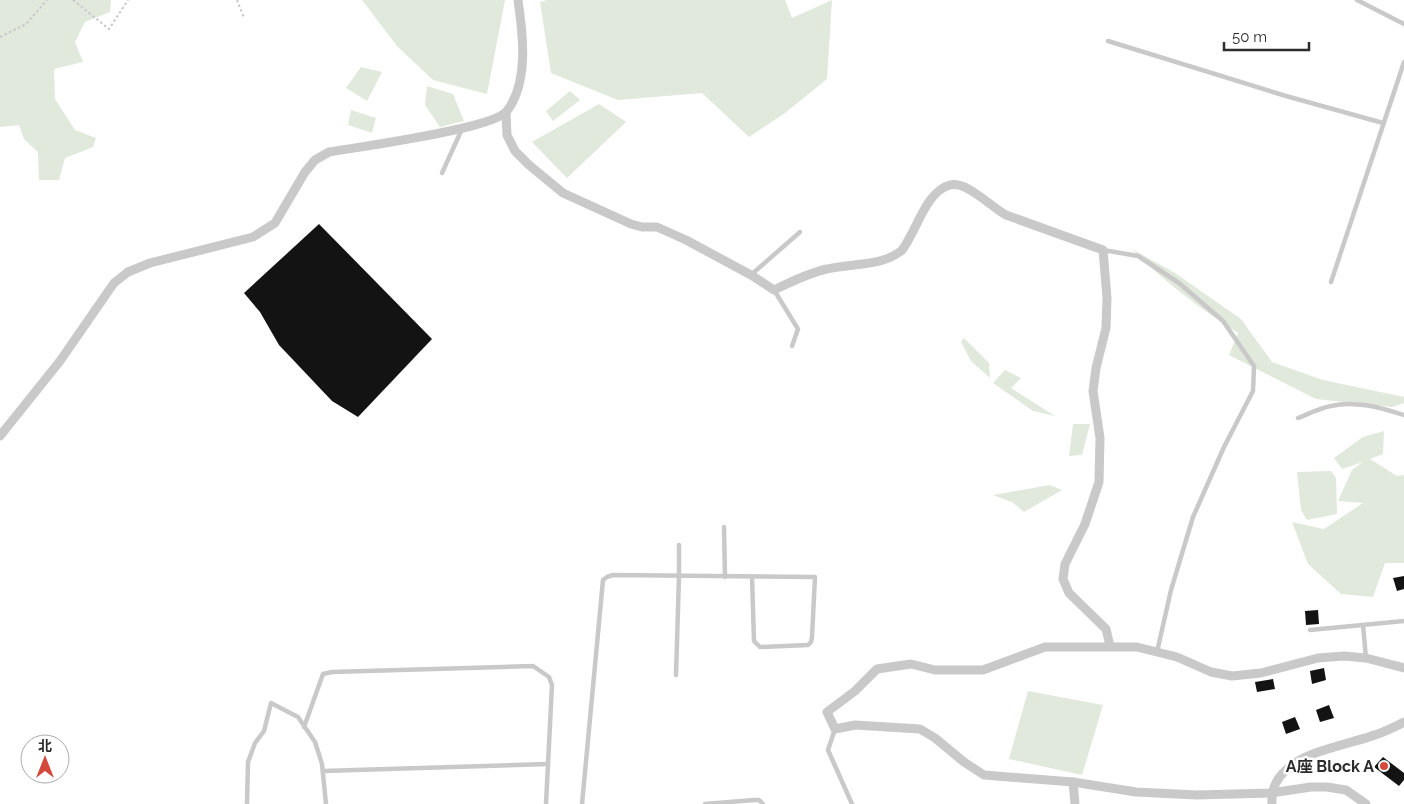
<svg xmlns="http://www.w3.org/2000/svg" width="1404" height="804" font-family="Raleway,'Noto Sans SC',sans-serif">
	<rect width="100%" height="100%" fill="#fff"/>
	<g fill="#e0e9db">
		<path d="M 0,0 L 111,0 L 110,12 L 85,22 L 75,42 L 83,62 L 54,69 L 55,99 L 75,130 L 96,138 L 93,147 L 65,158 L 59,180 L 39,180 L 38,152 L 24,139 L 19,125 L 0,127 Z"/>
		<path d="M 362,0 L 505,0 L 487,94 L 433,80 L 397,46 Z"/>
		<path d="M 547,0 L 785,0 L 792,18 L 832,0 L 827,79 L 785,113 L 749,137 L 702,93 L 618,100 L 551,73 L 540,2 Z"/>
		<path d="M 361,67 L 382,72 L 367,101 L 346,88 Z"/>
		<path d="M 427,86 L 453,94 L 464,121 L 440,127 L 425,105 Z"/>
		<path d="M 570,91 L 580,100 L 553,121 L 546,111 Z"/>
		<path d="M 599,104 L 626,122 L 567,178 L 532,142 Z"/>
		<path d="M 351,110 L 376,118 L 372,133 L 348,125 Z"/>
		<path d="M 1132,249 L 1175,273 L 1241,319 L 1272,362 L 1323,380 L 1404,397 L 1404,403 L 1392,407 L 1316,399 L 1229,355 L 1238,333 C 1200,308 1164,282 1132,249 Z"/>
		<path d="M 964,338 L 989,363 L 990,378 L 971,361 L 961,342 Z"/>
		<path d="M 1005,370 L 1021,378 L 1011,388 L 1055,416 L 1033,411 L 993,383 Z"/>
		<path d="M 1073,424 L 1090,424 L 1082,455 L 1069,456 Z"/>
		<path d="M 1384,431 L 1383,454 L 1370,459 L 1397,476 L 1404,475 L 1404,563 L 1385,563 L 1373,597 L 1341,594 L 1308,564 L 1292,522 L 1324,529 L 1363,503 L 1338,501 L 1352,470 L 1363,462 L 1342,469 L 1334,458 L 1363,437 Z"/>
		<path d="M 1331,471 L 1336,478 L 1337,514 L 1307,520 L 1301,510 L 1297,472 Z"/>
		<path d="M 1050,485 L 1062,490 L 1024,512 L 1012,502 L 993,495 Z"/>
		<path d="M 1028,691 L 1103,705 L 1082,775 L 1009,759 Z"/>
	</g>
	<g fill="#131313">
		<path d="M 319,224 L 432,339 L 358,417 L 332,401 L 279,345 L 260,312 L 244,293 Z"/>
		<path d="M 1404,576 L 1404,589 L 1397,591 L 1393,578 Z"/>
		<path d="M 1318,610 L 1319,624 L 1306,625 L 1305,611 Z"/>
		<path d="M 1324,668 L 1326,680 L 1312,684 L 1310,671 Z"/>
		<path d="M 1273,679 L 1275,689 L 1257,692 L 1255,682 Z"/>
		<path d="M 1329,705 L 1334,718 L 1320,722 L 1316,710 Z"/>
		<path d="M 1295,717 L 1300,729 L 1286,734 L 1282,722 Z"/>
		<path d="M 1383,757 L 1404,773 L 1404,780 L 1399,786 L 1374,767 Z"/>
	</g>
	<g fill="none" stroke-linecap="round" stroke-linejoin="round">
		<g stroke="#c9c9c9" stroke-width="2" stroke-dasharray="2.5 2.5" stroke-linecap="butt">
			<path d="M 73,0 L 109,29 L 128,0"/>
			<path d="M 237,0 L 244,18"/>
			<path d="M 0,37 L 26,24 L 47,0"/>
		</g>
		<g stroke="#c9c9c9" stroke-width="4.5">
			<path d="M 1357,0 L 1404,24"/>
			<path d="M 1108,41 L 1286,96 L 1383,123"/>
			<path d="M 442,173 L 462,129"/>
			<path d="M 1103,250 L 1138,256 L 1179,283 L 1223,321 L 1254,366 L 1253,391 L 1224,447 L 1193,517 L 1171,590 L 1157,652"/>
			<path d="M 752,274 L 800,232"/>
			<path d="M 1331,282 L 1404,62"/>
			<path d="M 774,290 L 798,329 L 792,346"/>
			<path d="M 1298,418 C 1308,414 1320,408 1331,406 C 1355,400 1381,408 1404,415"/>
			<path d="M 724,527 L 725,577"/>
			<path d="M 1363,625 L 1366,658"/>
			<path d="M 1310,630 L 1404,621"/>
			<path d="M 676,675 L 679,576 L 679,545"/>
			<path d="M 304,727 L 323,674 L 332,672 L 533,666 L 549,677 L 552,685 L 546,804"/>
			<path d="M 835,729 L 828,750 L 852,804"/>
			<path d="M 323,771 L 548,764"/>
			<path d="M 247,804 L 248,762 L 255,743 L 264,731 L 271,703 L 298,717 L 315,742 L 322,764 L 326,804"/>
			<path d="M 582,804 L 603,580 L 607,577 L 613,575 L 815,577 L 812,637 L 811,642 L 808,645 L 760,647 L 754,641 L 752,577"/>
			<path d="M 705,804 L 754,800 L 759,800 L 763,804"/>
		</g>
		<g stroke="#c9c9c9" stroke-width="9">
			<path d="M 506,113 L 507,135 L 515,151 L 529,165 L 563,193 L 631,224 L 642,227 L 657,227 L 686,240 L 751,275 L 774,290 C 791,282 808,273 827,269 C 851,263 880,267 901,251 C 905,247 908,240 911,235 C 920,219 930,190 950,185 C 967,181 991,207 1006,215 L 1103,250 L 1107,298 L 1106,328 L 1096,368 L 1093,391 L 1100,438 L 1099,482 L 1085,524 L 1065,564 L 1063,579 L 1069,593 L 1106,629 L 1110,646"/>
			<path d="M 0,436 L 60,361 L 114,283 L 128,272 L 150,263 L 253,237 L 275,223 L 305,172 L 315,160 L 329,152 C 358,147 493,129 507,111 C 529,82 523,34 518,0"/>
			<path d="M 1073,782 L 1075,804"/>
			<path d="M 1272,804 C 1271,791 1276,779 1286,770 C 1305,750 1357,743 1383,732 C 1390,729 1397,726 1404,722"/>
			<path d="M 1366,804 L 1346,790 L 1327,787 L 1311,787 L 1271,793 L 1197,795 L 1136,792 L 1073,782 L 984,775 L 964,762 L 935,738 L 920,729 L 855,725 L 835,729 L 827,712 L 855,691 L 877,669 L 911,664 L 935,670 L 983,670 L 1045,647 L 1137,647 L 1177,657 L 1211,672 L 1232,676 L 1261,673 L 1318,658 L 1344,656 L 1366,658 L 1404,668"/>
		</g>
	</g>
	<circle fill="#d5493c" stroke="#fff" stroke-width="2" cx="1384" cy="766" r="5"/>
	<g text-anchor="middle" stroke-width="5" stroke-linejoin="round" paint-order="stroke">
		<g font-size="16" font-weight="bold" fill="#2c2c2c" stroke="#fff" text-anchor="end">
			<text x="1374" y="772">A座 Block A</text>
		</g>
	</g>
	<g transform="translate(45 759)"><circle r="24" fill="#ffffff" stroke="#ababab"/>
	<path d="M0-4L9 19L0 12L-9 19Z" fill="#d5493c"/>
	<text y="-8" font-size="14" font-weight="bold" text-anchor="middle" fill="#2c2c2c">北</text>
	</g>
	<path d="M1224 42v8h85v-8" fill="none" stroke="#2c2c2c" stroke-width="2.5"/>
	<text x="1232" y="42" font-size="15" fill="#2c2c2c" stroke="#ffffff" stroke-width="4" paint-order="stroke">50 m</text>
</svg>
